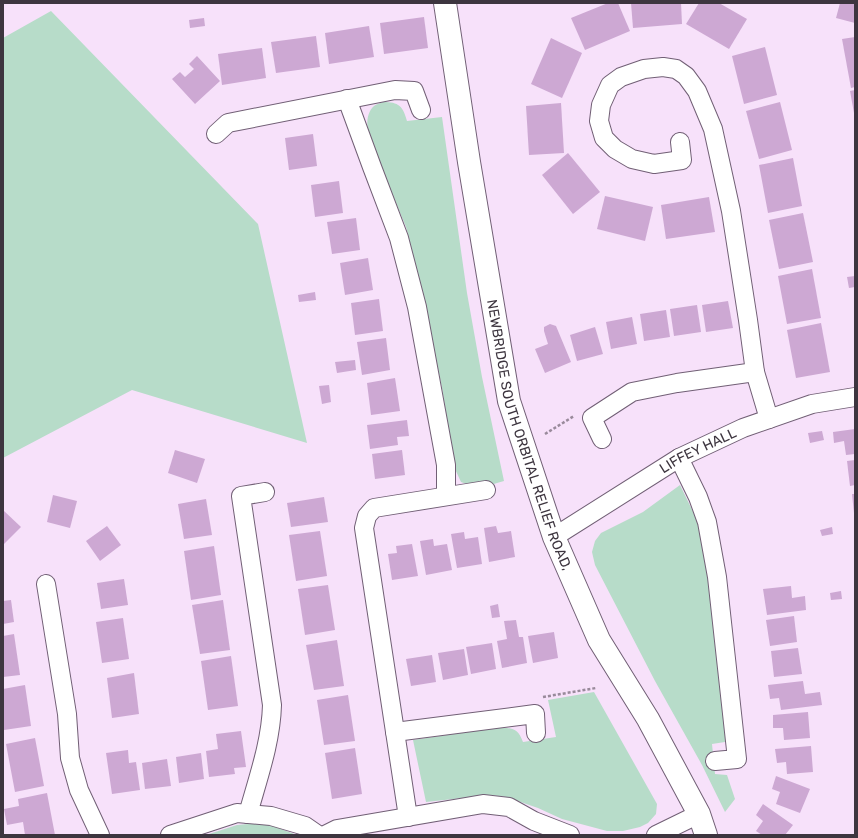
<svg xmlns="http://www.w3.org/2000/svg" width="858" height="838" font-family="Rubik,sans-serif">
	<rect width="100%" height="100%" fill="#f7e1fa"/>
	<g fill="#b7dcc9">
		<path d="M 51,11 L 258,224 L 307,443 L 132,390 L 3,458 L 3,38 Z"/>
		<path d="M 383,102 C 399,102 403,106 407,121 L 442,117 L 467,293 L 482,377 L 504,481 C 487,486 478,489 461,482 L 455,469 L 442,388 L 421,287 L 406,227 L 369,139 C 367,128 365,114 374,106 C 376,104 381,103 383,102 Z"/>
		<path d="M 680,485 L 701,528 L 724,686 L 728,737 L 725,742 L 712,744 L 715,774 L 727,775 L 735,799 L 725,812 L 702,765 L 655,681 L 595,565 L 592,552 L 595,541 L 601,533 L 643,512 Z"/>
		<path d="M 594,692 L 657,804 L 656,814 L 648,823 L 640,827 L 623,831 L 607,831 L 562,819 L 538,808 L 506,797 L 490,795 L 426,802 L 413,740 L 501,727 C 514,729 518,729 523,742 L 556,737 L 548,700 Z"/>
		<path d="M 258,823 L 273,826 L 297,835 L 206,835 L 237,825 Z"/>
	</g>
	<g fill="#cda8d3">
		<path d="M 608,3 L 618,3 L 630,31 L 585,50 L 571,18 Z"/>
		<path d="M 631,3 L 681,3 L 682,24 L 633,28 Z"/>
		<path d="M 699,3 L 719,3 L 747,19 L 729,49 L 686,24 Z"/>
		<path d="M 840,3 L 855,3 L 855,23 L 836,18 Z"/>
		<path d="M 424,17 L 428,48 L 384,54 L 380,23 Z"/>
		<path d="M 204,18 L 205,26 L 190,28 L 189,20 Z"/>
		<path d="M 369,26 L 374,57 L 329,64 L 325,33 Z"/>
		<path d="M 316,36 L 320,67 L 276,73 L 271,42 Z"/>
		<path d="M 855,37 L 855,87 L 851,88 L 842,39 Z"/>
		<path d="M 551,38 L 582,53 L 562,98 L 531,84 Z"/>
		<path d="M 765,47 L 777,95 L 744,104 L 732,56 Z"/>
		<path d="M 262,48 L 266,78 L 222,85 L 218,54 Z"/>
		<path d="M 197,56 L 220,81 L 195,104 L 172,79 L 180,72 L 185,77 L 194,69 L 189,64 Z"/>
		<path d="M 855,90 L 855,113 L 854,113 L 850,91 Z"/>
		<path d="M 780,102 L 792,150 L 759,159 L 746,111 Z"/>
		<path d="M 561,103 L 564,153 L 529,155 L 526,106 Z"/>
		<path d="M 313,134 L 317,166 L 289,170 L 285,138 Z"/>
		<path d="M 568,153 L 600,192 L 573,214 L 542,175 Z"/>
		<path d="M 793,158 L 802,206 L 768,213 L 759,165 Z"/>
		<path d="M 339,181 L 343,213 L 315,217 L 311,185 Z"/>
		<path d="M 605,196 L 653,207 L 645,241 L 597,229 Z"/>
		<path d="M 709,197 L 715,232 L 666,239 L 661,205 Z"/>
		<path d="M 803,213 L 813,262 L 779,269 L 769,220 Z"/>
		<path d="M 356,218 L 360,250 L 332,254 L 327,222 Z"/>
		<path d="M 368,258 L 373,290 L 345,295 L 340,263 Z"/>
		<path d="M 812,269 L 821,318 L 787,324 L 778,276 Z"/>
		<path d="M 855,276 L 855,287 L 849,288 L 847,277 Z"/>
		<path d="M 315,292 L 316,300 L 299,302 L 298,295 Z"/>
		<path d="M 379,299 L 383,331 L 355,335 L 351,303 Z"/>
		<path d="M 728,301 L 733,328 L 706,332 L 702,305 Z"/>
		<path d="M 697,305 L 701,332 L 674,336 L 670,309 Z"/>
		<path d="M 666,310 L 670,337 L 644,341 L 640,314 Z"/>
		<path d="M 632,317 L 637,344 L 611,349 L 606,322 Z"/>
		<path d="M 821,323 L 830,372 L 796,378 L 787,330 Z"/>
		<path d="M 550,324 L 556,326 L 571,362 L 545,373 L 535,349 L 548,344 L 544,331 L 544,327 Z"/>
		<path d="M 595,327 L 603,354 L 577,361 L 570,335 Z"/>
		<path d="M 386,338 L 390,370 L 362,375 L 357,342 Z"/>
		<path d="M 355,360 L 356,370 L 337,373 L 335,362 Z"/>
		<path d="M 395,378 L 400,411 L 371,415 L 367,383 Z"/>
		<path d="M 329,385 L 331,402 L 322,404 L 319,386 Z"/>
		<path d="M 407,420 L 409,436 L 397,437 L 398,445 L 370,449 L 367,425 Z"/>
		<path d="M 855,429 L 855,454 L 846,455 L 844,441 L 834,443 L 833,432 Z"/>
		<path d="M 822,431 L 824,440 L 810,443 L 808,433 Z"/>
		<path d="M 175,450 L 205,459 L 197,483 L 168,473 Z"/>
		<path d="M 402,450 L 405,475 L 375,479 L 372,454 Z"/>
		<path d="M 855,460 L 855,485 L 850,486 L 847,461 Z"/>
		<path d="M 852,494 L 855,494 L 855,513 L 854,513 Z"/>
		<path d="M 53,495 L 77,501 L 70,528 L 47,522 Z"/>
		<path d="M 324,497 L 328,522 L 291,527 L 287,503 Z"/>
		<path d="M 206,499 L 212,535 L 184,539 L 178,504 Z"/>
		<path d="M 3,510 L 21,527 L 3,545 Z"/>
		<path d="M 107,526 L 121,545 L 100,561 L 86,541 Z"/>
		<path d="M 496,526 L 498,533 L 511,531 L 515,557 L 489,562 L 484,528 Z"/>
		<path d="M 832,527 L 833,534 L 822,536 L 820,530 Z"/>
		<path d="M 320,531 L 327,576 L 296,581 L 289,535 Z"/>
		<path d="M 464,532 L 465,539 L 478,537 L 482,564 L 457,568 L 451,534 Z"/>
		<path d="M 433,539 L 434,546 L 447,544 L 452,570 L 426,575 L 420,541 Z"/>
		<path d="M 412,544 L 418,576 L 392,580 L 388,554 L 397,553 L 396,546 Z"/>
		<path d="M 214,546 L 221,595 L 191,600 L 184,551 Z"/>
		<path d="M 124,579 L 128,605 L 101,609 L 97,583 Z"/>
		<path d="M 328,585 L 335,630 L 305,635 L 298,589 Z"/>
		<path d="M 791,586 L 792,598 L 805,596 L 806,610 L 767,615 L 763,589 Z"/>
		<path d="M 841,591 L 842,599 L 831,600 L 830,593 Z"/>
		<path d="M 11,600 L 14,622 L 3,624 L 3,601 Z"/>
		<path d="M 223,600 L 230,650 L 200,654 L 192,605 Z"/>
		<path d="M 498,604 L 500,617 L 492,618 L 490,606 Z"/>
		<path d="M 794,616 L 797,642 L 770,646 L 766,620 Z"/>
		<path d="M 123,618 L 129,659 L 102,663 L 96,622 Z"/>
		<path d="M 516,620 L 519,637 L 523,637 L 527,663 L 502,668 L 497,641 L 507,639 L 504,621 Z"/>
		<path d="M 554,632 L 558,658 L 533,663 L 528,636 Z"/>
		<path d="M 14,634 L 20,675 L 3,677 L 3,636 Z"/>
		<path d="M 337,640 L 344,686 L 314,690 L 306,645 Z"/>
		<path d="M 492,643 L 496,669 L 471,674 L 466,647 Z"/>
		<path d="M 798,648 L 802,674 L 774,677 L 771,651 Z"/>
		<path d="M 464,649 L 468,675 L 443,680 L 438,653 Z"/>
		<path d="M 432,655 L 436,682 L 411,686 L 406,659 Z"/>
		<path d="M 231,656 L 238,706 L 208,710 L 201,661 Z"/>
		<path d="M 134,673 L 139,714 L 112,718 L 107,678 Z"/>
		<path d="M 803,681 L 805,694 L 820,692 L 822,705 L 781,710 L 779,698 L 770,699 L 768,685 Z"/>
		<path d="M 25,685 L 31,726 L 4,730 L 3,720 L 3,689 Z"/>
		<path d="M 348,695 L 355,741 L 324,745 L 317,700 Z"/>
		<path d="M 808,712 L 810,738 L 784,740 L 783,728 L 773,728 L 773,715 Z"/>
		<path d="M 241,731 L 246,767 L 234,768 L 235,774 L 209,777 L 206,751 L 218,749 L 216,734 Z"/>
		<path d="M 35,738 L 44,786 L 15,792 L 6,744 Z"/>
		<path d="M 811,746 L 813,772 L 787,774 L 786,762 L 777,763 L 775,749 Z"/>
		<path d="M 355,748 L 362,794 L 332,799 L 325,753 Z"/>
		<path d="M 128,750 L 129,763 L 136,762 L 140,790 L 112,794 L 106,753 Z"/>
		<path d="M 201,753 L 204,779 L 179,783 L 176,757 Z"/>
		<path d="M 167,759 L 171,786 L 145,789 L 142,763 Z"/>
		<path d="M 776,776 L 810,789 L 800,813 L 776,804 L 780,792 L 772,789 Z"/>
		<path d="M 47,793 L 55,835 L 25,835 L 23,822 L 7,825 L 4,809 L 19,806 L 18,799 Z"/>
		<path d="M 763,804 L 793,825 L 785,835 L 762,835 L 756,831 L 763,821 L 756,815 Z"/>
	</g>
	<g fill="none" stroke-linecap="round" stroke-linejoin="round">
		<g stroke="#715f75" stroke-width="20">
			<g id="minor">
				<path d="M 347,99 L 372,167 L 399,238 L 417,307 L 446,465 L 446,496"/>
				<path d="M 216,134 L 228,123 L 395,90 L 414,91 L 421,110"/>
				<path d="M 680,142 L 682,160 L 654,164 L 632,159 L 615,149 L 604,138 L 599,121 L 601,105 L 610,85 L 621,77 L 644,69 L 663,67 L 676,69 L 686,76 L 697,91 L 713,129 L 731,211 L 748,320 L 755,372 L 769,419"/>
				<path d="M 602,439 L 592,418 L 632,392 L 677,383 L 755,372"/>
				<path d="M 679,458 L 698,497 L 707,522 L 717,577 L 737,759 L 715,761"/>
				<path id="s1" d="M 554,537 L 679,458 L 743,428 L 812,404 L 855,397"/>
				<path d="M 46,584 L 67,714 L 70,758 L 79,790 L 100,835"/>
				<path d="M 395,732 L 535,714 L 536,733"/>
				<path d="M 248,814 C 258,778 271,742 272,705 L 241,496 L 265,492"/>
				<path d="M 408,817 L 364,528 L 367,516 L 374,508 L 486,490"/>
				<path d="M 170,835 L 237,813 L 271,816 L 305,826 L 318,835"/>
				<path d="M 325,835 L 337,829 L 483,804 L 509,807 L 534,821 L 570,835"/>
				<path d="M 656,835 L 699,814"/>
			</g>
		</g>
		<g stroke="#715f75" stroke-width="24">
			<g id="tertiary">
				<path id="s2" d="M 445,3 L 469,162 L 509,401 L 554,537 L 599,640 L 648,719 L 699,814 L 706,835"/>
			</g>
		</g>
		<g stroke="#998a9b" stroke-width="2.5" stroke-dasharray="3 2" stroke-linecap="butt">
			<path d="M 545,434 L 574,416"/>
			<path d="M 543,697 L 596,688"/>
		</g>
		<use href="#minor" stroke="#fff" stroke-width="18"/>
		<use href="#tertiary" stroke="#fff" stroke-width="22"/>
	</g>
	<g text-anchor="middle" stroke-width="3.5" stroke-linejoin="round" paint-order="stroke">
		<g font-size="14" fill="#3d353f" stroke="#f7e1fa">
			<text dy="5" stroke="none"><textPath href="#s2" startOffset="441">NEWBRIDGE SOUTH ORBITAL RELIEF ROAD,</textPath></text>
			<text dy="5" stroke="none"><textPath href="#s1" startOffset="168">LIFFEY HALL</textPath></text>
		</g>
	</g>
	<rect width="858" height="838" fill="none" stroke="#3d353f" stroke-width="8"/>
</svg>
